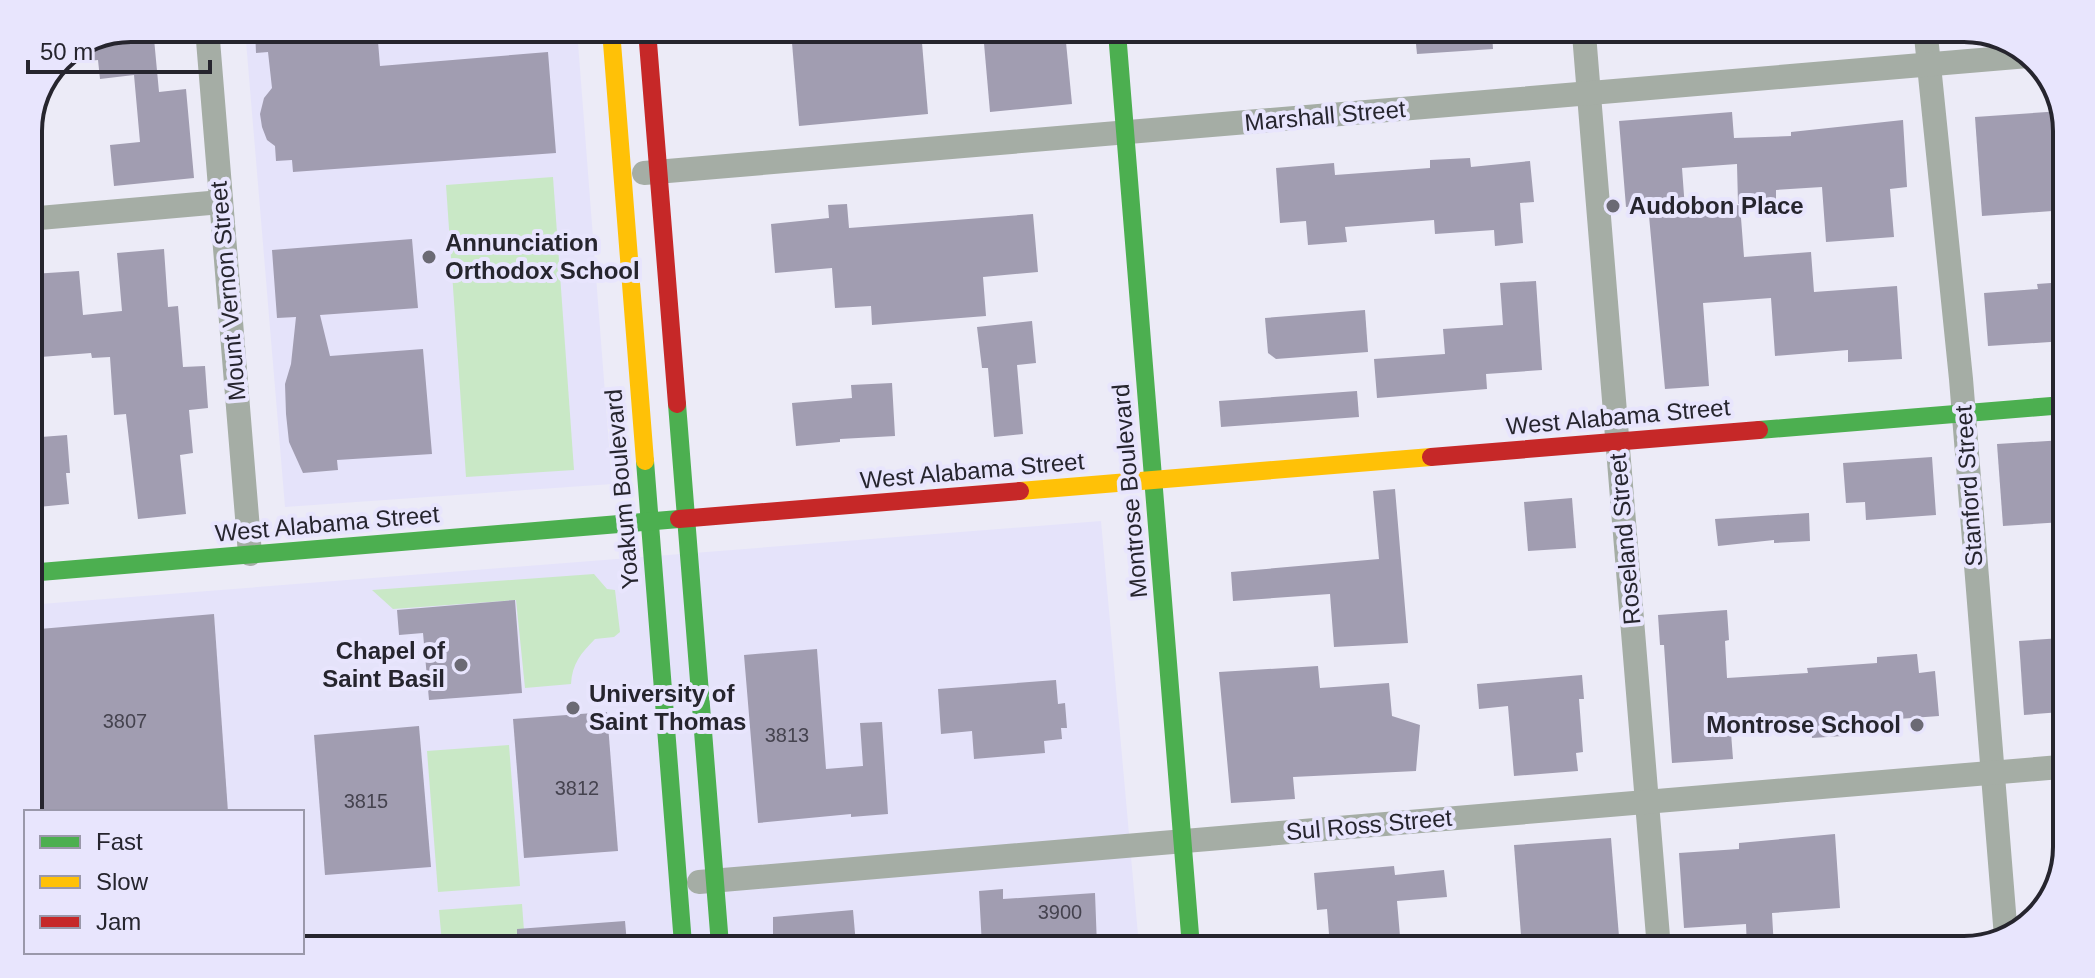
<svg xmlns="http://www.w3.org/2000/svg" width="2095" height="978" font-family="Helvetica,sans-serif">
	<rect width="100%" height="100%" fill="#ecebf7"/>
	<g fill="#e5e3fa">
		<path d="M 245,29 L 577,30 L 612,484 L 285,507 Z"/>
		<path d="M 1101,521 L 1139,946 L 302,943 L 302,812 L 28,812 L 28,605 Z"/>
	</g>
	<g fill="#c9e8c6">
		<path d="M 553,177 L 574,470 L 466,477 L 446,185 Z"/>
		<path d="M 594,574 L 607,589 L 615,590 L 620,632 L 614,637 L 595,639 C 581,653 572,664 571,684 L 525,688 L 516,600 L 393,609 L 372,590 Z"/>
		<path d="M 509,745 L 520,886 L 438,892 L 427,751 Z"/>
		<path d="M 522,904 L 525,944 L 442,943 L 439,910 Z"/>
	</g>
	<g fill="#a19db1">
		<path d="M 153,28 L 159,92 L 186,89 L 194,178 L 114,186 L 110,145 L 140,142 L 134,75 L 100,79 L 98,60 L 58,64 L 58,60 L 129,29 Z"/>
		<path d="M 255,29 L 377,29 L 380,66 L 548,52 L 556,153 L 293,172 L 292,160 L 276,161 L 275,146 L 267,140 L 262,127 L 260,114 L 264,98 L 272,88 L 268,52 L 256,53 Z"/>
		<path d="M 791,31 L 921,31 L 928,114 L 799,126 Z"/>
		<path d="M 983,32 L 1065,32 L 1072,104 L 990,112 Z"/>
		<path d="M 1415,34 L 1492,34 L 1493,49 L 1417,54 Z"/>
		<path d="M 2062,111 L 2067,137 L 2066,210 L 1982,216 L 1975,117 Z"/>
		<path d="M 1732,112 L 1734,138 L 1791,136 L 1791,132 L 1903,120 L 1907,187 L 1890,189 L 1894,237 L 1826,242 L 1822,187 L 1776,190 L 1776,202 L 1738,204 L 1737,164 L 1682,168 L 1685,209 L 1740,205 L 1744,257 L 1811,252 L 1814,292 L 1897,286 L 1902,359 L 1848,362 L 1848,350 L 1775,356 L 1771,298 L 1703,303 L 1709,386 L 1665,389 L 1648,205 L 1626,207 L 1619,121 Z"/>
		<path d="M 1470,158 L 1471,167 L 1530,161 L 1534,202 L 1520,203 L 1523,243 L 1495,246 L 1494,230 L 1435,234 L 1434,220 L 1345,227 L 1347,242 L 1308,245 L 1306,221 L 1280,223 L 1276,168 L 1334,163 L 1335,175 L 1430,168 L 1430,160 Z"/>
		<path d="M 847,204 L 849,228 L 1033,214 L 1038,272 L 983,277 L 986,316 L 872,325 L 871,306 L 835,308 L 832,268 L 775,273 L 771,224 L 829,218 L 828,205 Z"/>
		<path d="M 412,239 L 418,308 L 320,315 L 330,356 L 423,349 L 432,454 L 337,460 L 338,470 L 303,473 L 289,442 L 286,414 L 285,384 L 291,364 L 296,317 L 277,318 L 272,250 Z"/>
		<path d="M 164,249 L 168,307 L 178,306 L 183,367 L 205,366 L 208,408 L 189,410 L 193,453 L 180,455 L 186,514 L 138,519 L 126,414 L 114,415 L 110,357 L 92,358 L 91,353 L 28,358 L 28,317 L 36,316 L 32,274 L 79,271 L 83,315 L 122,311 L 117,253 Z"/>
		<path d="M 1536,281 L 1542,370 L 1486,374 L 1487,389 L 1377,398 L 1374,359 L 1445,354 L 1443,329 L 1503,325 L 1500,283 Z"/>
		<path d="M 2065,282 L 2065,341 L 1988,346 L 1984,293 L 2038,289 L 2037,284 Z"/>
		<path d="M 1365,310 L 1368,352 L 1276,359 L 1268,353 L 1265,318 Z"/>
		<path d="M 1032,321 L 1036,363 L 1017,365 L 1023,434 L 994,437 L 988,368 L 982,368 L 977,327 Z"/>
		<path d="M 892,383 L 895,436 L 840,439 L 840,442 L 796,446 L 792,403 L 852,398 L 851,385 Z"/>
		<path d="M 1357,391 L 1359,417 L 1221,427 L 1219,401 Z"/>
		<path d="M 67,435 L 70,473 L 66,473 L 69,504 L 28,508 L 28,438 Z"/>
		<path d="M 2064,440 L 2063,522 L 2003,526 L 1997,444 Z"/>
		<path d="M 1932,457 L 1936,515 L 1866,520 L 1865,502 L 1846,503 L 1843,463 Z"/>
		<path d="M 1395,489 L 1408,643 L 1334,647 L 1330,594 L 1233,601 L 1231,572 L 1379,559 L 1373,491 Z"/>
		<path d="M 1572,498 L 1576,548 L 1528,551 L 1524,502 Z"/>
		<path d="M 1809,513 L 1810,541 L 1774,543 L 1774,540 L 1718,546 L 1715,519 Z"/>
		<path d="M 515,600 L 522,693 L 429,700 L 423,633 L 399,635 L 397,610 Z"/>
		<path d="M 1727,610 L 1729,640 L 1725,641 L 1727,678 L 1808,673 L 1807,668 L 1877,663 L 1877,657 L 1917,654 L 1919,673 L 1935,671 L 1939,716 L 1857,722 L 1858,735 L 1812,738 L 1811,728 L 1731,733 L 1733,759 L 1672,763 L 1664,645 L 1660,645 L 1658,615 Z"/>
		<path d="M 214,614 L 228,812 L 28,812 L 28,630 Z"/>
		<path d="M 2062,638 L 2061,712 L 2024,715 L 2019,641 Z"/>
		<path d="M 817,649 L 826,769 L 863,766 L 860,723 L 882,722 L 888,814 L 851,817 L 851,814 L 758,823 L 744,655 Z"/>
		<path d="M 1318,666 L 1320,688 L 1389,683 L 1392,716 L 1420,725 L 1416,771 L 1293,777 L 1295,799 L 1231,803 L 1219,672 Z"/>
		<path d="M 1582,675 L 1584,699 L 1579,699 L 1583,752 L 1576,753 L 1578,771 L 1514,776 L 1508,706 L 1479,709 L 1477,684 Z"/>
		<path d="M 1056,680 L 1058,704 L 1065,703 L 1067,728 L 1061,728 L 1062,739 L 1044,741 L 1045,753 L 974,759 L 972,731 L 941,734 L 938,689 Z"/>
		<path d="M 607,712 L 618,851 L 524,858 L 513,719 Z"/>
		<path d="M 419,726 L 431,867 L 325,875 L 314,735 Z"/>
		<path d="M 1835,834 L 1840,908 L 1772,913 L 1774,949 L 1747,949 L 1746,924 L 1684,928 L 1679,853 L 1739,849 L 1739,843 Z"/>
		<path d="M 1611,838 L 1620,949 L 1522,948 L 1514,845 Z"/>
		<path d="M 1394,866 L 1395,875 L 1444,870 L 1447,897 L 1397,901 L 1401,948 L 1330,947 L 1327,909 L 1317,910 L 1314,873 Z"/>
		<path d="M 1003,889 L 1003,899 L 1095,893 L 1097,946 L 982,946 L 979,891 Z"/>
		<path d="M 853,910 L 856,945 L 773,945 L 773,917 Z"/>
		<path d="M 625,921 L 627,944 L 517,944 L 517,929 Z"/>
	</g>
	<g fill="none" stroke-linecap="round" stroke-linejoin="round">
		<g stroke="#a5ada5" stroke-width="24">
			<path d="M 207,28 L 250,554"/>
			<path d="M 1584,34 L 1659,949"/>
			<path d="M 1926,36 L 1961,379 L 2006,937"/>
			<path d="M 644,173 L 2028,56"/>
			<path d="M 28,219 L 221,202"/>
			<path d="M 699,882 L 2060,767"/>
		</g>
		<g stroke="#4caf50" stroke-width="18">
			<path d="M 1117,32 L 1191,947"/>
			<path d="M 677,404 L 720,945"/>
			<path d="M 1759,430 L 2064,405"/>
			<path d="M 645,461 L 683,944"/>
			<path d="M 28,573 L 679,519"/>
		</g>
		<g stroke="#ffc107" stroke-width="18">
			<path d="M 611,30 L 645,461"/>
			<path d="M 1020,491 L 1431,457"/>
		</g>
		<g stroke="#c62828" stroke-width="18">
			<path d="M 647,30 L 677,404"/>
			<path d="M 1431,457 L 1759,430"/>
			<path d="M 679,519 L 1020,491"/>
		</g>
	</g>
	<g fill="#6b6a74" stroke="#e8e5fd" stroke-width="3">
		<circle cx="1613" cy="206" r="8"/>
		<circle cx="429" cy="257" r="8"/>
		<circle cx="461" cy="665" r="8"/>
		<circle cx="573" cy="708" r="8"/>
		<circle cx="1917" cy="725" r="8"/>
	</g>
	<g text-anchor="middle" stroke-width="8" stroke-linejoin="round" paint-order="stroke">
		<g font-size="20" fill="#45434f">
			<text x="125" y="728">3807</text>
			<text x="787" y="742">3813</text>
			<text x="577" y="795">3812</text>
			<text x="366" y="808">3815</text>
			<text x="1060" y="919">3900</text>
		</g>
		<g font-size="24" fill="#26252e" stroke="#e8e5fd">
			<text transform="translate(1325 116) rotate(-5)" y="8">Marshall Street</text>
			<text transform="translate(228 291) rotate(-95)" y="8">Mount Vernon Street</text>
			<text transform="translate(1618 417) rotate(-5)" y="8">West Alabama Street</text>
			<text transform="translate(972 471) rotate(-5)" y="8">West Alabama Street</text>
			<text transform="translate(1969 486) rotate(-94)" y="8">Stanford Street</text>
			<text transform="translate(622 489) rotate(-95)" y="8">Yoakum Boulevard</text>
			<text transform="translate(1130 491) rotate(-95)" y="8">Montrose Boulevard</text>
			<text transform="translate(327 524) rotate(-5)" y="8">West Alabama Street</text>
			<text transform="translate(1625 539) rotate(-95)" y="8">Roseland Street</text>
			<text transform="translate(1369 825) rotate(-5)" y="8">Sul Ross Street</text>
		</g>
		<g font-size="24" font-weight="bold" fill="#26252e" stroke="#e8e5fd" text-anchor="start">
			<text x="1629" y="214">Audobon Place</text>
			<text x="445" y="251">Annunciation<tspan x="445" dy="28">Orthodox School</tspan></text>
			<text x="445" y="659" text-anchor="end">Chapel of<tspan x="445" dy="28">Saint Basil</tspan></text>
			<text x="589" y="702">University of<tspan x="589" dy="28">Saint Thomas</tspan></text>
			<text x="1901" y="733" text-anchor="end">Montrose School</text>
		</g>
	</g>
	<path d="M0 0H2095V978H0ZM131 42H1964A89 89 0 0 1 2053 131V847A89 89 0 0 1 1964 936H131A89 89 0 0 1 42 847V131A89 89 0 0 1 131 42Z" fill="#e8e5fd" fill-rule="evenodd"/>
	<path fill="none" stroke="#26252e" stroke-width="4" d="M131 42H1964A89 89 0 0 1 2053 131V847A89 89 0 0 1 1964 936H131A89 89 0 0 1 42 847V131A89 89 0 0 1 131 42Z"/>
	<rect x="24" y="810" width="280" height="144" fill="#e8e5fd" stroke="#9a98aa" stroke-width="2"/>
	<rect x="40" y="836" width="40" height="12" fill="#4caf50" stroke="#9a98aa" stroke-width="2"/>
	<text x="96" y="850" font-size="24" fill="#26252e">Fast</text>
	<rect x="40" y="876" width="40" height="12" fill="#ffc107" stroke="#9a98aa" stroke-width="2"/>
	<text x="96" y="890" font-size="24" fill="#26252e">Slow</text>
	<rect x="40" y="916" width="40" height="12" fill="#c62828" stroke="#9a98aa" stroke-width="2"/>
	<text x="96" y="930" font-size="24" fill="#26252e">Jam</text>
	<path d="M28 60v12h182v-12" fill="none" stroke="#26252e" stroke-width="4"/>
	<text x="40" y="60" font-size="24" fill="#26252e" stroke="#e8e5fd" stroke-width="6" paint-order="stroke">50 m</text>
</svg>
